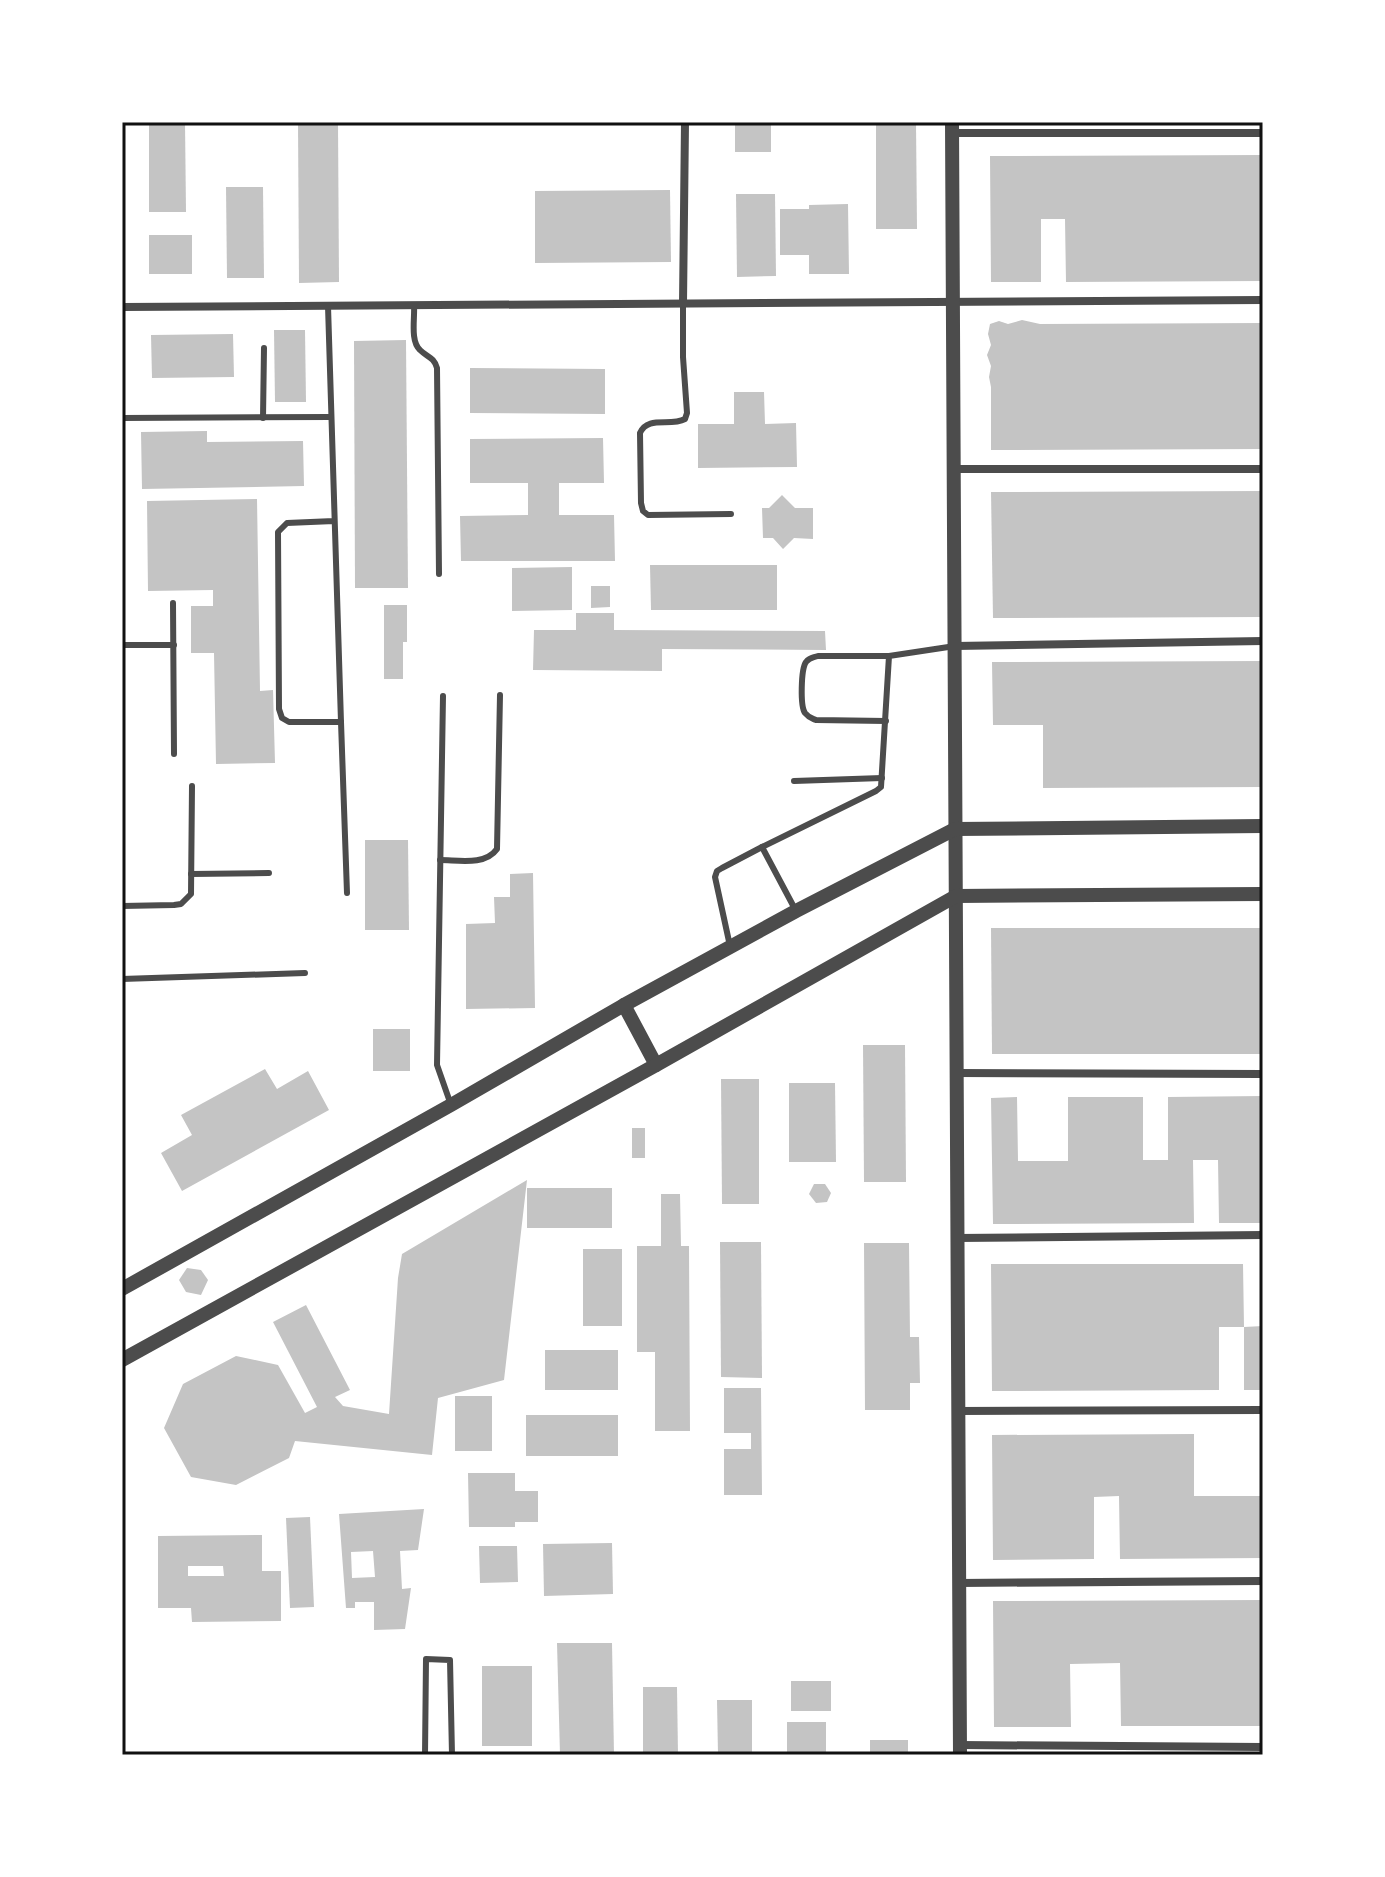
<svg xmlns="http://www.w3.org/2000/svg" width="1385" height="1877" font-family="Merriweather,serif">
	<rect width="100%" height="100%" fill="#fff"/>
	<g fill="#c4c4c4" fill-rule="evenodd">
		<path d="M 149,122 L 185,122 L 186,212 L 149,212 Z"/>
		<path d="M 298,122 L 338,122 L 339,282 L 299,283 Z"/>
		<rect x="735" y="122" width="36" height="30"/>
		<path d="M 876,122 L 916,122 L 917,229 L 876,229 Z"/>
		<path d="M 1263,155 L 1263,281 L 1066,282 L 1065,219 L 1041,219 L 1041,282 L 991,282 L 990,156 Z"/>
		<path d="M 226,187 L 263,187 L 264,278 L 227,278 Z"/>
		<path d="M 670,190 L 671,262 L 535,263 L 535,191 Z"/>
		<path d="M 736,194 L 775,194 L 776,276 L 737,277 Z"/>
		<path d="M 848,204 L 849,274 L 809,274 L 809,255 L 780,255 L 780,209 L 809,209 L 809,205 Z"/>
		<rect x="149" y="235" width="43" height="39"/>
		<path d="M 1022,320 L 1040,324 L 1263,323 L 1263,449 L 991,450 L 991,387 L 989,377 L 991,366 L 987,355 L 991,345 L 988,334 L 990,324 L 999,321 L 1008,324 Z"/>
		<path d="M 274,330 L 305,330 L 306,402 L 275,402 Z"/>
		<path d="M 233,334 L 234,377 L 152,378 L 151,335 Z"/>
		<path d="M 406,340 L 408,588 L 355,588 L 354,341 Z"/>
		<path d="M 470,368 L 605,369 L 605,414 L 470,413 Z"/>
		<path d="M 734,392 L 764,392 L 765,424 L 796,423 L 797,467 L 698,468 L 698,424 L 734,424 Z"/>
		<path d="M 207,431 L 207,442 L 303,441 L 304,486 L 142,489 L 141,432 Z"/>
		<path d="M 603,438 L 604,483 L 559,483 L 559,515 L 614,515 L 615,561 L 461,561 L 460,516 L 528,515 L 528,483 L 470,483 L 470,439 Z"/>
		<path d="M 1263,491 L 1263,617 L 993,618 L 991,492 Z"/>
		<path d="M 782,495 L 795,508 L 813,508 L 813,539 L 794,538 L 783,549 L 773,538 L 763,538 L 762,508 L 769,508 Z"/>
		<path d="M 257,499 L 260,691 L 273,690 L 275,763 L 216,764 L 214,653 L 191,653 L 191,606 L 213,606 L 213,590 L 148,591 L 147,501 Z"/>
		<path d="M 650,565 L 777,565 L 777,610 L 651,610 Z"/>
		<path d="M 572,567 L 572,610 L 512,611 L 512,568 Z"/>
		<path d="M 591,586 L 610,586 L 610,607 L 591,608 Z"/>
		<path d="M 384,605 L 407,605 L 407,642 L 403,642 L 403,679 L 384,679 Z"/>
		<path d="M 576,613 L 614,613 L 614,630 L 825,631 L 826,650 L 662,649 L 662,671 L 533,670 L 534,630 L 576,630 Z"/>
		<path d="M 1263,661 L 1263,787 L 1043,788 L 1043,725 L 993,725 L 992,662 Z"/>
		<path d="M 365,840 L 408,840 L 409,930 L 365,930 Z"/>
		<path d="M 533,873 L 535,1008 L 466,1009 L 466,924 L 495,923 L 494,897 L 510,897 L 510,874 Z"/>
		<path d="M 991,928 L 1263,928 L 1263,1054 L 992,1054 Z"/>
		<rect x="373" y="1029" width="37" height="42"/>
		<path d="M 863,1045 L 905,1045 L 906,1182 L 864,1182 Z"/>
		<path d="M 265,1069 L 277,1089 L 308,1071 L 329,1110 L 182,1191 L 161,1153 L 192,1135 L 181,1115 Z"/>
		<path d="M 721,1079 L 759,1079 L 759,1204 L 722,1204 Z"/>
		<path d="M 789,1083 L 835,1083 L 836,1162 L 789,1162 Z"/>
		<path d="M 1263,1096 L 1263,1223 L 1219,1223 L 1218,1160 L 1193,1160 L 1194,1223 L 993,1224 L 991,1098 L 1017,1097 L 1018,1161 L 1068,1161 L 1068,1097 L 1143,1097 L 1143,1160 L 1168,1160 L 1168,1097 Z"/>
		<rect x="632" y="1128" width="13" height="30"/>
		<path d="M 527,1180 L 504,1380 L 438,1398 L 432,1455 L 295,1441 L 289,1458 L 236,1485 L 191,1477 L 164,1428 L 183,1384 L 236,1356 L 278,1365 L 305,1413 L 317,1407 L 273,1322 L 306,1305 L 350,1390 L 335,1397 L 343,1406 L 389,1414 L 398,1278 L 402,1254 Z"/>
		<path d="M 814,1184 L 825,1184 L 831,1193 L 827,1202 L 816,1203 L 809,1194 Z"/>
		<rect x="527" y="1188" width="85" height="40"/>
		<path d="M 661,1194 L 680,1194 L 681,1246 L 689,1246 L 690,1431 L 655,1431 L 655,1352 L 637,1352 L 637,1246 L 661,1246 Z"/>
		<path d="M 720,1242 L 761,1242 L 762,1378 L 721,1377 Z"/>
		<path d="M 864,1243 L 909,1243 L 910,1337 L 919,1337 L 920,1383 L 910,1383 L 910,1410 L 865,1410 Z"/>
		<rect x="583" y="1249" width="39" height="77"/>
		<path d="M 991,1264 L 1243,1264 L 1244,1327 L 1219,1327 L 1219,1390 L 992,1391 Z"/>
		<path d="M 187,1268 L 201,1270 L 208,1280 L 201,1295 L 186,1292 L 179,1280 Z"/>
		<path d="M 1263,1326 L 1263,1390 L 1244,1390 L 1244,1327 Z"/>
		<rect x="545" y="1350" width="73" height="40"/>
		<path d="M 724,1388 L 761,1388 L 762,1495 L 724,1495 L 724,1449 L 751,1449 L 751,1433 L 724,1433 Z"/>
		<rect x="455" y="1396" width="37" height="55"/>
		<rect x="526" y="1415" width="92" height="41"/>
		<path d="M 1194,1434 L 1194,1496 L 1263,1496 L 1263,1558 L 1120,1559 L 1119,1496 L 1094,1497 L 1094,1559 L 993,1560 L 992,1435 Z"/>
		<path d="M 468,1473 L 515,1473 L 515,1491 L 538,1491 L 538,1522 L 515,1522 L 515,1527 L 469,1527 Z"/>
		<path d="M 424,1509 L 418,1550 L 400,1551 L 402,1589 L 411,1588 L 405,1629 L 374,1630 L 374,1602 L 355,1602 L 355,1608 L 346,1608 L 339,1514 ZM 373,1551 L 375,1577 L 352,1578 L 351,1552 Z"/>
		<path d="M 310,1517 L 314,1607 L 290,1608 L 286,1518 Z"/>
		<path d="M 262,1535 L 262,1571 L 281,1571 L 281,1621 L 192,1622 L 191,1608 L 158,1608 L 158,1536 ZM 188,1566 L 223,1566 L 224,1576 L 188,1576 Z"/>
		<path d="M 612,1543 L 613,1594 L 544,1596 L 543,1544 Z"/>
		<path d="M 479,1546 L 517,1546 L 518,1582 L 480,1583 Z"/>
		<path d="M 1263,1600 L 1263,1726 L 1121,1726 L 1120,1663 L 1070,1664 L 1071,1727 L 994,1727 L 993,1601 Z"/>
		<path d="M 557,1643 L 612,1643 L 614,1755 L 560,1755 Z"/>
		<rect x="482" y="1666" width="50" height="80"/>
		<rect x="791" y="1681" width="40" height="30"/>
		<path d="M 643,1687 L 677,1687 L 678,1755 L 643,1755 Z"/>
		<path d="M 717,1700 L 752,1700 L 752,1755 L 718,1755 Z"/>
		<rect x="787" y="1722" width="39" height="33"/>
		<rect x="870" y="1740" width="38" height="15"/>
	</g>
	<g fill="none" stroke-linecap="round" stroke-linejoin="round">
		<g stroke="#4c4c4c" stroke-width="6">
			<path d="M 683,304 L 683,357 L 687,413 L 685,419 C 670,427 648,415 640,433 L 641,503 L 643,511 L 648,515 L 731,514"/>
			<path d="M 328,306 L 341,722 L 289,722 L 282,718 L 279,709 L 278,532 L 287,523 L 334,521"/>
			<path d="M 414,306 C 415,318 410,341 420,350 C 427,357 434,357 437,368 L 439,574"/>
			<path d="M 122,418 L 331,417"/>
			<path d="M 263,418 L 264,348"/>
			<path d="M 173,603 L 174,754"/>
			<path d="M 122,645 L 174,645"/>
			<path d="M 443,696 L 437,1065 L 451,1105"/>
			<path d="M 886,721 L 816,720 C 811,718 809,718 805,713 C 800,706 801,669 806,662 C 810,657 812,658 818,656 L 889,656"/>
			<path d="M 341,722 L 347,893"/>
			<path d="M 794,781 L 882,778"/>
			<path d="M 440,860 C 458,860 485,866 497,849 L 500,695"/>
			<path d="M 191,874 L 269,873"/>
			<path d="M 122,906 L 174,905 L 181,904 L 191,894 L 192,786"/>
			<path d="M 796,911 L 762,847 L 876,791 L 881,787 L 889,656 L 955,646"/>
			<path d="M 730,946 L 715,877 L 717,871 L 722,868 L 762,847"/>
			<path d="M 122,979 L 305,973"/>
			<path d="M 425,1755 L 426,1659 L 450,1660 L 452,1755"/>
		</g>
		<g stroke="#4c4c4c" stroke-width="8">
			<path d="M 952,133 L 1263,133"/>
			<path d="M 683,304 L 685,122"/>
			<path d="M 122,307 L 1263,300"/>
			<path d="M 954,469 L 1263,469"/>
			<path d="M 955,646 L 1263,641"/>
			<path d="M 956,1073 L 1263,1074"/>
			<path d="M 957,1238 L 1263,1235"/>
			<path d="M 958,1411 L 1263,1410"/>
			<path d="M 959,1583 L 1263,1581"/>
			<path d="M 960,1745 L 1263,1747"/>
		</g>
		<g stroke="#4c4c4c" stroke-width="14">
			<path d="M 952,122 L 960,1755"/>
			<path d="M 624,1005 L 656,1065"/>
			<path d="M 122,1289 L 451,1105 L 624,1005 L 796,911 L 955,829 L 1263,826"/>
			<path d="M 122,1360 L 656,1065 L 956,896 L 1263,894"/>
		</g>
	</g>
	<rect width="1385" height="1877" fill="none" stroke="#ffffff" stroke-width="248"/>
	<rect x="124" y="124" width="1137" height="1629" fill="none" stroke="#111" stroke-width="3"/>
</svg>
